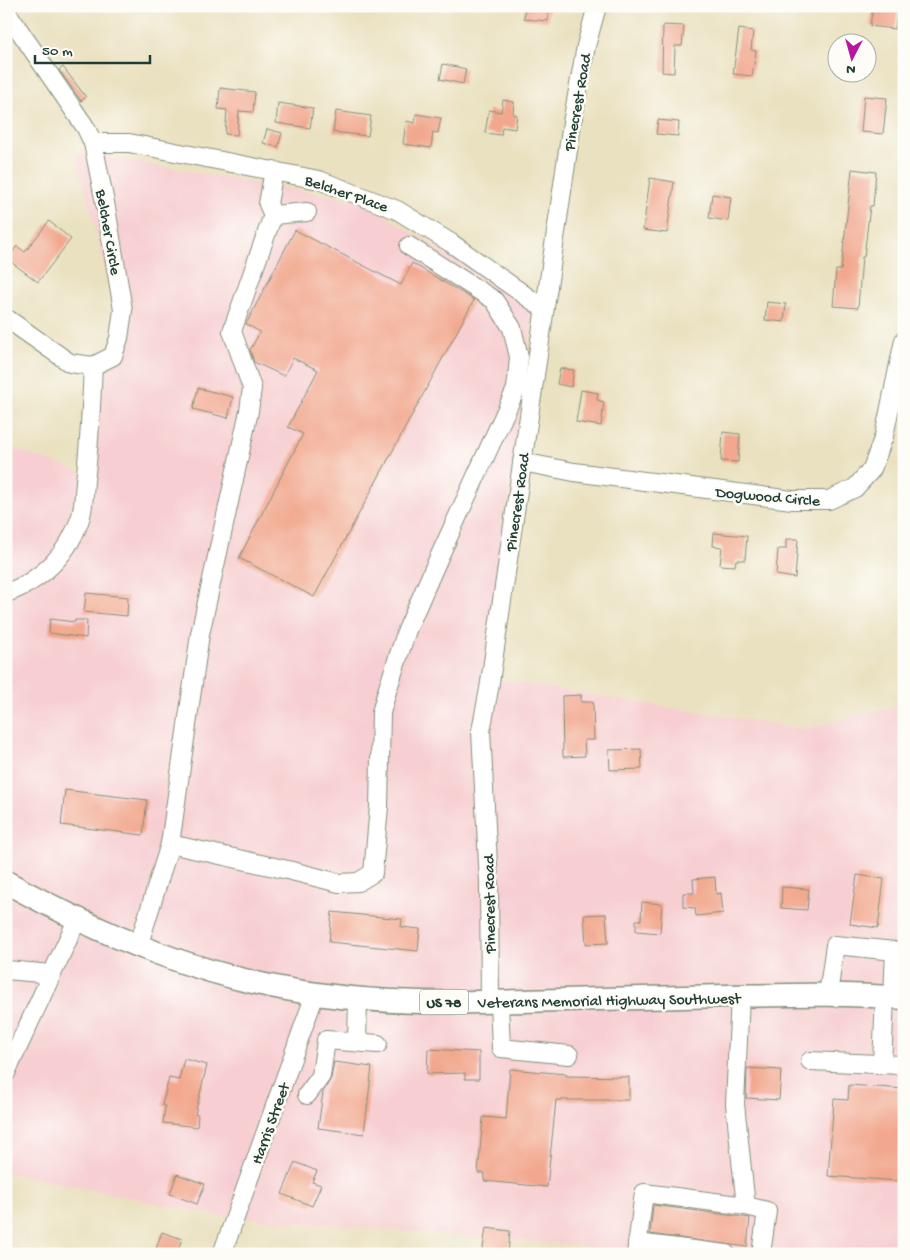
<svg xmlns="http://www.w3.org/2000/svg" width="910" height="1260" font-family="'Gochi Hand',sans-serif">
	<rect width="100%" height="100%" fill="#fdfcf7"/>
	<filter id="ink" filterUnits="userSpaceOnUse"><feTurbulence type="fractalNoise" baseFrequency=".02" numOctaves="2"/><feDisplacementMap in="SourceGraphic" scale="10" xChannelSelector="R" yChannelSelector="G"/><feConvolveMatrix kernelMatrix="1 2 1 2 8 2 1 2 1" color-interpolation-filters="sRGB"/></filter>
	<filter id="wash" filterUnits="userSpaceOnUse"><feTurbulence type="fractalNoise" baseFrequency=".0096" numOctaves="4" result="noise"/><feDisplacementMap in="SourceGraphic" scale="20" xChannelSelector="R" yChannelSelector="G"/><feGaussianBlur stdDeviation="1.12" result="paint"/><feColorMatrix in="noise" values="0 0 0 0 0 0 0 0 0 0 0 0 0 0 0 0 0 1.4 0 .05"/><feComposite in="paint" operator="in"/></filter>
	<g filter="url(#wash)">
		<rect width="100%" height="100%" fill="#eae1c0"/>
		<path fill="#f7cfd2" d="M 75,152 L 362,201 L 533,309 L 487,678 L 804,729 L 904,704 L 904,1254 L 682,1254 L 220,1216 L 6,1172 L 6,446 L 92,476 L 105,356 L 118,318 Z"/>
		<g id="blocks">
			<g fill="#f2a78e">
				<path d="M 525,6 L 549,6 L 548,21 L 524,19 Z"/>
				<path d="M 873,6 L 898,6 L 895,29 L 870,26 Z"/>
				<path d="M 663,25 L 684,26 L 682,46 L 675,46 L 674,73 L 662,72 Z"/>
				<path d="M 739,29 L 753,31 L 751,50 L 756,51 L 752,76 L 733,74 Z"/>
				<path d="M 443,64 L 466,69 L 463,84 L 440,79 Z"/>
				<path d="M 63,67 L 86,97 L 81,101 L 59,70 Z"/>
				<path d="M 220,88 L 255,92 L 253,112 L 239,111 L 237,135 L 225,134 L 227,110 L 218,109 Z"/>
				<path d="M 864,96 L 887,98 L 883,134 L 861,132 Z"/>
				<path d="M 503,100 L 514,102 L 513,114 L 517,115 L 515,129 L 502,127 L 501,135 L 485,133 L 489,110 L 501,112 Z"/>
				<path d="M 278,103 L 313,108 L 310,128 L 276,123 Z"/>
				<path d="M 336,111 L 371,116 L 368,136 L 333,132 Z"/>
				<path d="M 416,114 L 441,118 L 438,133 L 433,132 L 431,148 L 403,144 L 406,121 L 415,123 Z"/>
				<path d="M 658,120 L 679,122 L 678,136 L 656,134 Z"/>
				<path d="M 267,129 L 282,133 L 278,147 L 263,143 Z"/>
				<path d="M 852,169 L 876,172 L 873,206 L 870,206 L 864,257 L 862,257 L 858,308 L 833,306 L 836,270 L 841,270 Z"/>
				<path d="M 650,178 L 674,182 L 667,233 L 643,230 Z"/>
				<path d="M 712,194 L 731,197 L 728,221 L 709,218 Z"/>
				<path d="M 49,221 L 71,239 L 38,282 L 7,259 L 17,246 L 25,252 Z"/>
				<path d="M 295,230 L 401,285 L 412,263 L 474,300 L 314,597 L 239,558 L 303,434 L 288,427 L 318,370 L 293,358 L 284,376 L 254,362 L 250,350 L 260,332 L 246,324 Z"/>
				<path d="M 767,302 L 786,304 L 784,322 L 765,320 Z"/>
				<path d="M 560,368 L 574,370 L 571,387 L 557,384 Z"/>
				<path d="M 198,388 L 233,397 L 228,418 L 193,409 Z"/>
				<path d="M 581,390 L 598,393 L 597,400 L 604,402 L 601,426 L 576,422 Z"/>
				<path d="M 723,432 L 740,434 L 738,462 L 721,461 Z"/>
				<path d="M 714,533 L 747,536 L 745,560 L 736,560 L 735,566 L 720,565 L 722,547 L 713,546 Z"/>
				<path d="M 786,539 L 798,539 L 795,578 L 776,575 L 778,549 L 786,549 Z"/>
				<path d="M 86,593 L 128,597 L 127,616 L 84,612 Z"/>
				<path d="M 50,619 L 75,622 L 75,620 L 87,620 L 86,638 L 49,633 Z"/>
				<path d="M 581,695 L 581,702 L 593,702 L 594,740 L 584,740 L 585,756 L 563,757 L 562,696 Z"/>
				<path d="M 641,749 L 642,769 L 610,770 L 609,750 Z"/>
				<path d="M 65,790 L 147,800 L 143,835 L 61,825 Z"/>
				<path d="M 857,875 L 884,879 L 878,928 L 850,924 Z"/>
				<path d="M 715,877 L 716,894 L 721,893 L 723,913 L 696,916 L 695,908 L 683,907 L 683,893 L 694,893 L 693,879 Z"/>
				<path d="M 782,887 L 809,889 L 807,910 L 781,908 Z"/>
				<path d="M 642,902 L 662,904 L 660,933 L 636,931 L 636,920 L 641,920 Z"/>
				<path d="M 332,912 L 402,919 L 401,927 L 420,929 L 418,951 L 329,942 Z"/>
				<path d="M 606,914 L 608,943 L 586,944 L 584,915 Z"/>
				<path d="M 428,1049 L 479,1052 L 479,1079 L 465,1079 L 465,1073 L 427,1074 Z"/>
				<path d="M 184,1059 L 207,1065 L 195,1114 L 198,1115 L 197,1127 L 163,1123 L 165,1106 L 162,1105 L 169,1078 L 179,1080 Z"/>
				<path d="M 334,1062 L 372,1067 L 364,1134 L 318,1128 L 323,1092 L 331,1078 Z"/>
				<path d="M 747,1068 L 781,1070 L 779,1100 L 746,1098 Z"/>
				<path d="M 510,1069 L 566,1074 L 566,1076 L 629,1077 L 629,1100 L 556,1100 L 547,1187 L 484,1181 L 485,1173 L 478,1173 L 483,1117 L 506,1119 Z"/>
				<path d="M 849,1085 L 904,1089 L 899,1181 L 828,1176 L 834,1099 L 848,1100 Z"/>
				<path d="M 295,1162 L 317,1171 L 312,1182 L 321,1185 L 312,1206 L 282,1194 Z"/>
				<path d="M 177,1174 L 205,1184 L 197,1204 L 170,1194 Z"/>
				<path d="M 653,1205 L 750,1218 L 747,1247 L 650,1234 Z"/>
				<path d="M 486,1228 L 510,1231 L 508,1254 L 482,1254 Z"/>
				<path d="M 162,1232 L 182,1239 L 177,1254 L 154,1254 Z"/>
			</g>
		</g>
	</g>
	<g filter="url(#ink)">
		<use href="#blocks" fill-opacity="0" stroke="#848f7a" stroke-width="1"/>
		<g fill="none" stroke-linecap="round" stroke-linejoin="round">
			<g stroke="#848f7a" stroke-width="20">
				<g id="minor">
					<path d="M 6,11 L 86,128 L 93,143 L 106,208 L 123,310 L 119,338 L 113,356 L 93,366 L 70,363 L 6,318"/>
					<path d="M 93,143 L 129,143 L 319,180 L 397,210 L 451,243 L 543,308"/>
					<path d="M 274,170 L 268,204 L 273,215 L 307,212"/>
					<path d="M 522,462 L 574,472 L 792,500 L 829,500 L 855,488 L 872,469 L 884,436 L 904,340"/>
					<path d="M 6,593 C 42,581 70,552 81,516 C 84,505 84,492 85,481 C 90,443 91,405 93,366"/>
					<path d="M 170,844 L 200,634 L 249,411 L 252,388 L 232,331 L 273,215"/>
					<path d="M 138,947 L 170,844 L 288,870 L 339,883 L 358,882 L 373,873 L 379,807 L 381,713 L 387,691 L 407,630 L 435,566 L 516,389 L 519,357 L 512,328 L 494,300 L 409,246"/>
					<path d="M 6,970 L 52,974"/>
					<path d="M 828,995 L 835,945 L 895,951 L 893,997"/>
					<path d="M 740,996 L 735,1104 L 746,1206"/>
					<path d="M 490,1002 L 489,883 L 481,731 L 489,689 L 572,123 L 586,46 L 597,6"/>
					<path d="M 499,1002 L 501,1048 L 569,1055"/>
					<path d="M 357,1042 L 358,999"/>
					<path d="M 810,1061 L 901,1065"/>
					<path d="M 882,1064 L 885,997"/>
					<path d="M 6,1073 L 77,920"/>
					<path d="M 307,1095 L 321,1076 L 326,1040 L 378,1044"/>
					<path d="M 637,1243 L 726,1254"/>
					<path d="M 222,1254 L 313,1000 L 318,995"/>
					<path d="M 636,1254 L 644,1193 L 746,1206 L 767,1211 L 761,1254"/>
				</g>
			</g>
			<g stroke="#848f7a" stroke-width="25">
				<path id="major" d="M 6,882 C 104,936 205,979 317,994 C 386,1004 456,1003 525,1001 C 591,999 657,998 724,996 C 784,995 844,993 904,998"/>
			</g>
			<use href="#minor" stroke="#fff" stroke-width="18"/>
			<use href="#major" stroke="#fff" stroke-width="22"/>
		</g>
	</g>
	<g text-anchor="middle" stroke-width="5" stroke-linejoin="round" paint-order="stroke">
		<rect fill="#fdfcf7" stroke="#62766e" stroke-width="1" x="420" y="989.5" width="48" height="25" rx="4"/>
		<g font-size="15" font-weight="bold" fill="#1f3d34">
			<text x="444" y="1007">US 78</text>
		</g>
		<g font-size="16" fill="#1f3d34" stroke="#fdfcf7">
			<text transform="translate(576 102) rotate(-80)" y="6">Pinecrest Road</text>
			<text transform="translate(347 192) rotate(19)" y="6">Belcher Place</text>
			<text transform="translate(110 232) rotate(80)" y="6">Belcher Circle</text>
			<text transform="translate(768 495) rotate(5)" y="6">Dogwood Circle</text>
			<text transform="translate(516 502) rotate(-82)" y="6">Pinecrest Road</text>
			<text transform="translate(488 904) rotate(-91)" y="6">Pinecrest Road</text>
			<text transform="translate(609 999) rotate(-1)" y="6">Veterans Memorial Highway Southwest</text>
			<text transform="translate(269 1123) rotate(-70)" y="6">Harris Street</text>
		</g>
	</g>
	<rect width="910" height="1260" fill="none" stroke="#fdfcf7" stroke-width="25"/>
	<g transform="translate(852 58) rotate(186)"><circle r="24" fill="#fdfcf7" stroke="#a4b0a9"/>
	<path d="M0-4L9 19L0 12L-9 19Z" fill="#b5179e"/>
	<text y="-8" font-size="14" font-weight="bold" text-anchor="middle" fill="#1f3d34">N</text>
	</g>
	<path d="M35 55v8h115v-8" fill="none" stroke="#1f3d34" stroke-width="2.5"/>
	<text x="42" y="55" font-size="15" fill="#1f3d34" stroke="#fdfcf7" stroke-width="4" paint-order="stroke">50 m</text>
</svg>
